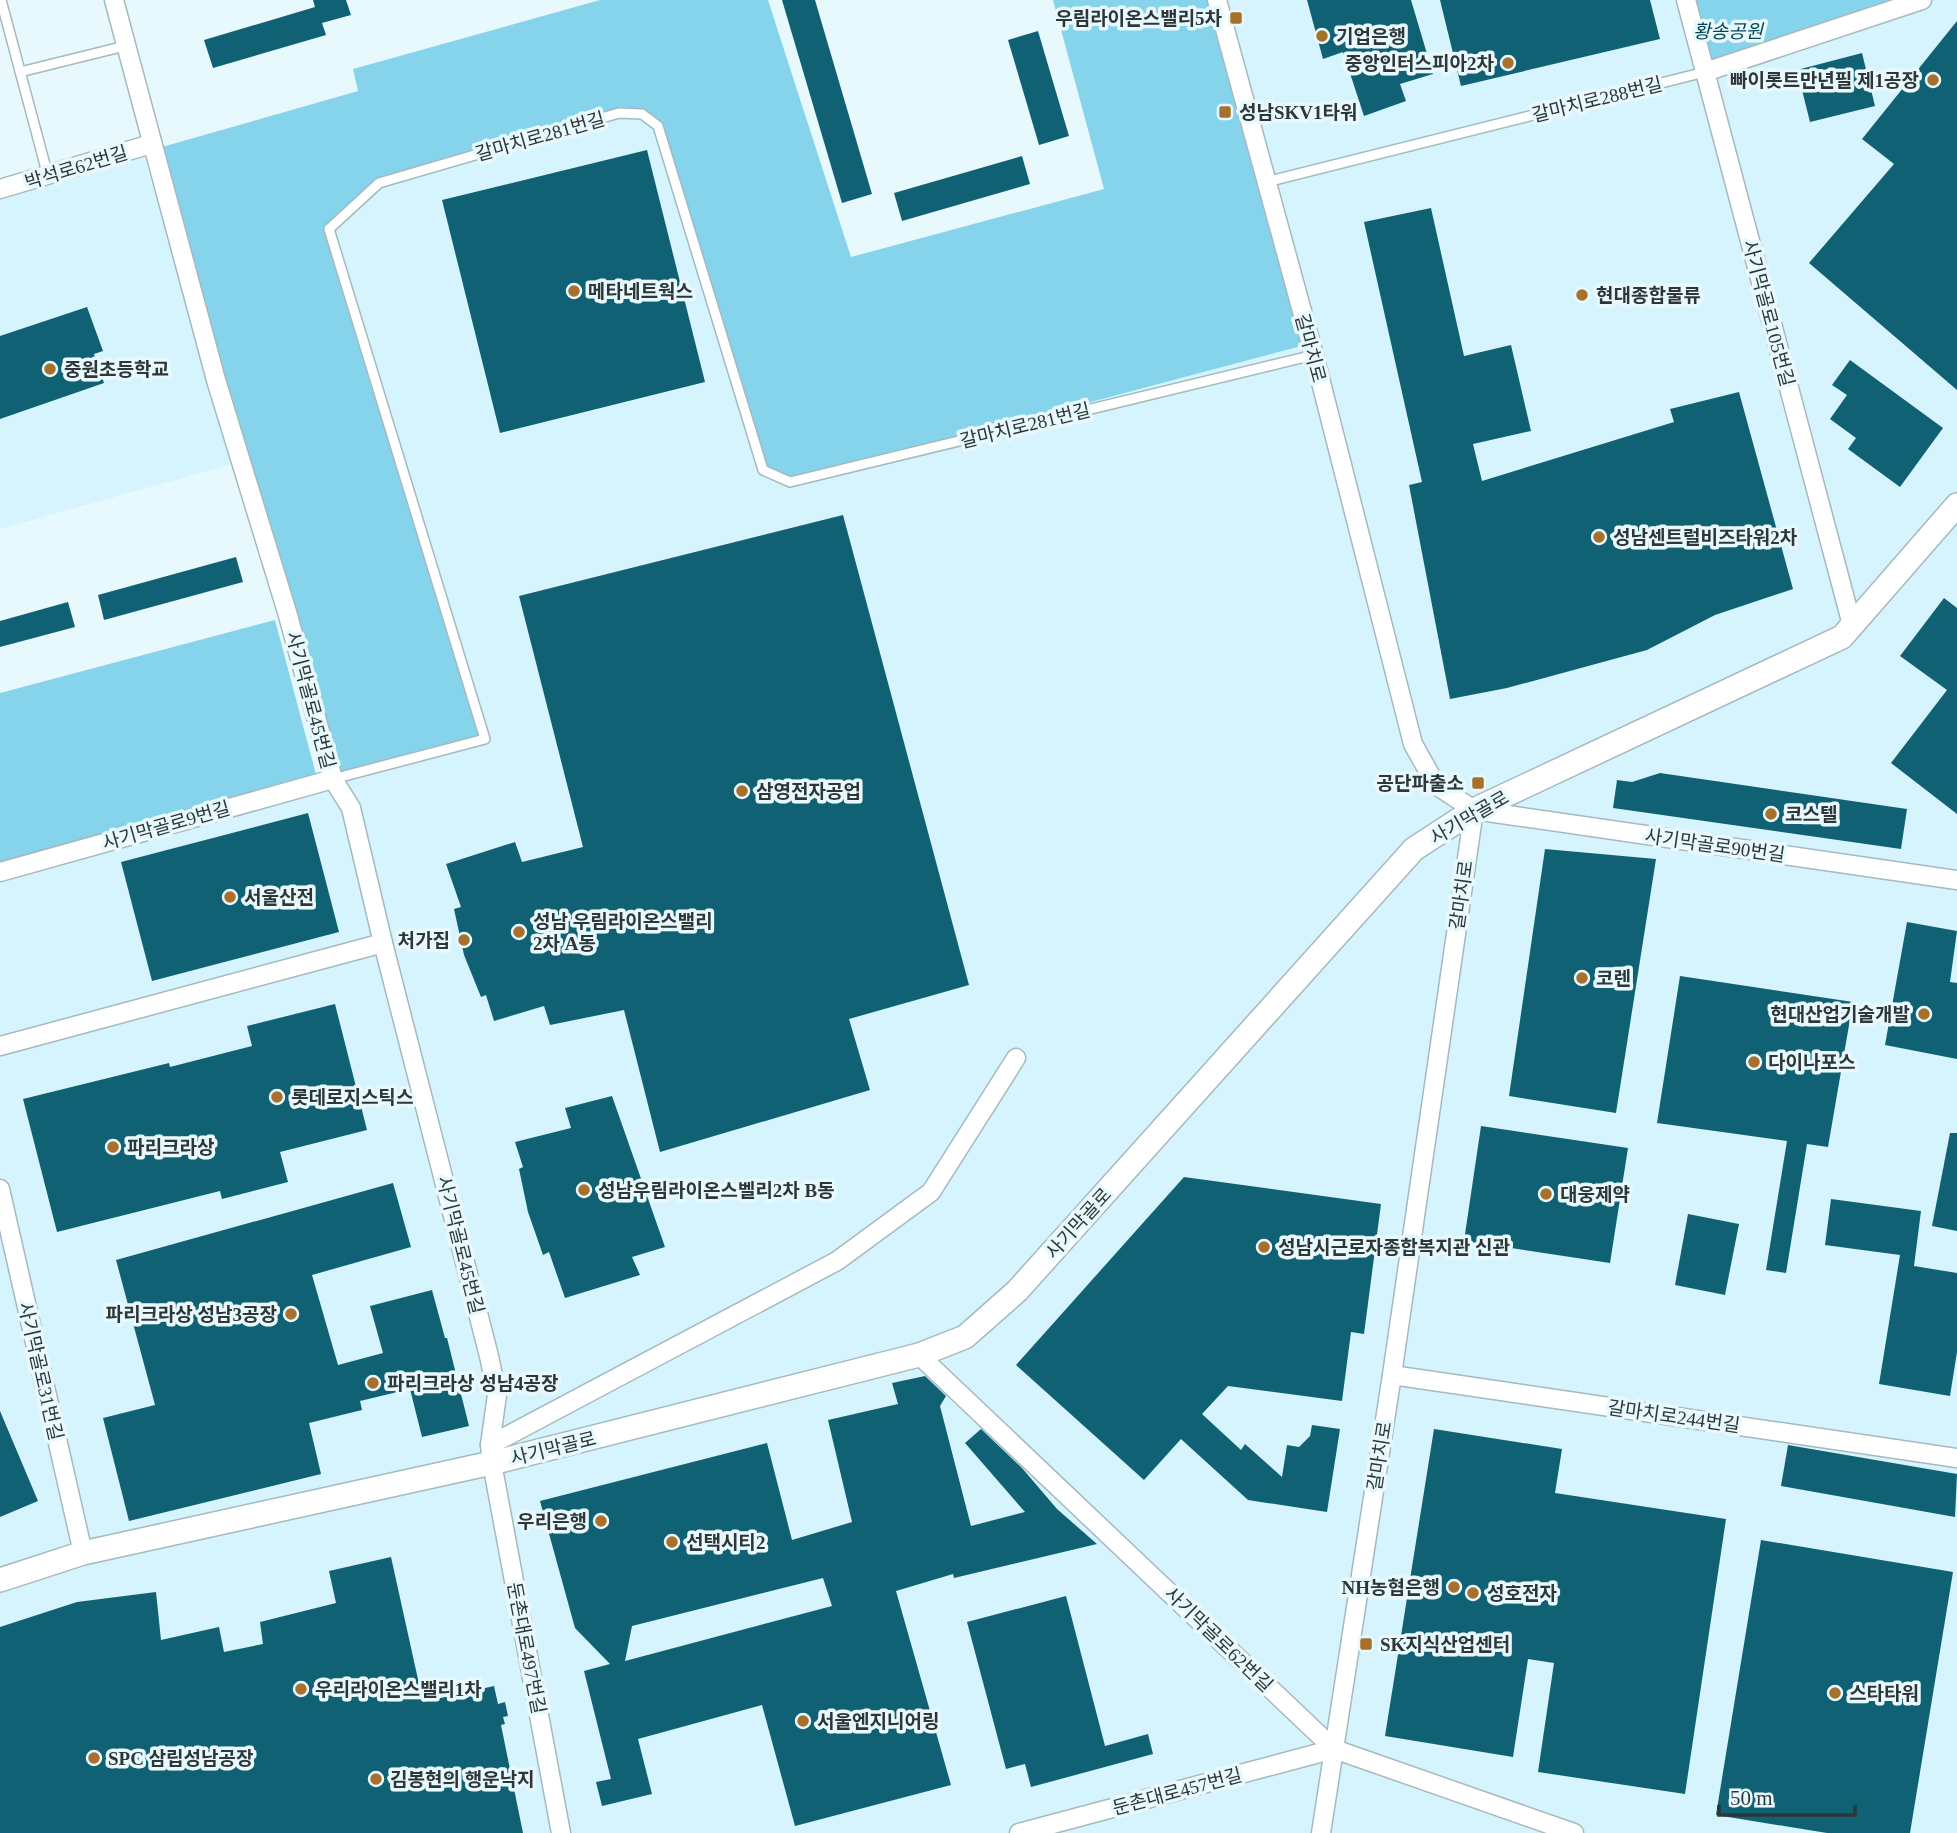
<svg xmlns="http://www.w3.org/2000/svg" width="1957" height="1833" font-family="'Times New Roman','Noto Sans KR',serif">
	<rect width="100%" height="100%" fill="#e8f9fe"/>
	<g fill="#d6f4fd">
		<path d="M 1217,0 L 1957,0 L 1957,1833 L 0,1833 L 0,877 L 484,739 L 329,229 L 379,183 L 619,113 L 642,114 L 658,126 L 763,470 L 1309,344 Z"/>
		<path d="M 141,148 L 236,463 L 0,529 L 0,189 Z"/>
	</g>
	<g fill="#86d4eb">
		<path d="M 600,0 L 768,0 L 851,257 L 1104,189 L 1053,0 L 1217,0 L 1309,344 L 790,482 L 763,470 L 658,126 L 642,114 L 619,113 L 379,183 L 329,229 L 485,739 L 333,779 L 162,147 L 358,91 L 353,69 Z"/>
		<path d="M 1686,0 L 1922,0 L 1705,72 Z"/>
		<path d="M 275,620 L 318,782 L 0,871 L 0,693 Z"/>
	</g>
	<g fill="#116174" fill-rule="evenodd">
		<path d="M 313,0 L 346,0 L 351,15 L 322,23 L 326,35 L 213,68 L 204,40 L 315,7 Z"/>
		<path d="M 782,0 L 815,0 L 872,194 L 842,203 Z"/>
		<path d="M 1307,0 L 1411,0 L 1433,74 L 1400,84 L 1406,101 L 1364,116 L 1343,52 L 1323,59 Z"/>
		<path d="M 1440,0 L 1650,0 L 1660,39 L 1461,86 Z"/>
		<path d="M 1957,21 L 1957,390 L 1809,263 L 1894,164 L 1862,139 Z"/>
		<path d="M 1038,31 L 1069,136 L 1039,145 L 1008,40 Z"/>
		<path d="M 1862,53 L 1875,106 L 1810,122 L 1797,70 Z"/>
		<path d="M 647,150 L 705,382 L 500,433 L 442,200 Z"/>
		<path d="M 1022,156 L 1030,184 L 902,221 L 894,193 Z"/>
		<path d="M 1431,208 L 1464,356 L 1511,345 L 1531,431 L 1473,444 L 1482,481 L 1674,422 L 1670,409 L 1739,392 L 1793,589 L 1715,615 L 1647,650 L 1507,688 L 1450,699 L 1409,485 L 1422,482 L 1364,222 Z"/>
		<path d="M 87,307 L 103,351 L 94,354 L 104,383 L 0,419 L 0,336 Z"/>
		<path d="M 1850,360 L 1943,428 L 1900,487 L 1848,449 L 1856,438 L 1830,419 L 1847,395 L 1832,385 Z"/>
		<path d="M 843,515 L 969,985 L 849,1019 L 870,1090 L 660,1152 L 624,1010 L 550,1025 L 544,1006 L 494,1021 L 486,995 L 481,997 L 464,955 L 454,909 L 461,907 L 446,864 L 515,842 L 522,862 L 583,847 L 519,596 Z"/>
		<path d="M 236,557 L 243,582 L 104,620 L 98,595 Z"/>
		<path d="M 1944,598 L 1957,608 L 1957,814 L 1891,763 L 1947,690 L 1900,656 Z"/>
		<path d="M 68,602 L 75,627 L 0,647 L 0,621 Z"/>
		<path d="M 1660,773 L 1907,809 L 1901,849 L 1613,808 L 1617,780 L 1632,782 Z"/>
		<path d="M 308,813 L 339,932 L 152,981 L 121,862 Z"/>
		<path d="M 1545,849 L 1656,859 L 1616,1113 L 1509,1096 Z"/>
		<path d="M 1907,922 L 1957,931 L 1950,982 L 1957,983 L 1957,1059 L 1885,1045 Z"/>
		<path d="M 1680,976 L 1853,1002 L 1828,1147 L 1807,1144 L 1786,1273 L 1766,1270 L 1787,1141 L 1657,1123 Z"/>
		<path d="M 335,1004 L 367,1130 L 280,1152 L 288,1182 L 222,1199 L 220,1191 L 57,1232 L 23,1099 L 169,1063 L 170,1067 L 252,1046 L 247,1026 Z"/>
		<path d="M 612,1096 L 665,1247 L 632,1257 L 640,1275 L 565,1298 L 549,1252 L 543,1255 L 528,1212 L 519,1169 L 523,1167 L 515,1142 L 571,1128 L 565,1108 Z"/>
		<path d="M 1481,1126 L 1628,1148 L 1610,1263 L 1464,1241 Z"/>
		<path d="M 1950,1133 L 1957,1133 L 1957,1231 L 1932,1226 Z"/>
		<path d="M 1184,1177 L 1381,1204 L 1364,1334 L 1351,1332 L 1342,1401 L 1228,1386 L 1202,1414 L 1241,1450 L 1245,1444 L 1282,1477 L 1287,1445 L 1299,1447 L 1310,1436 L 1312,1425 L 1340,1429 L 1327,1512 L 1248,1500 L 1181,1439 L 1144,1480 L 1016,1365 Z"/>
		<path d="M 393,1183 L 411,1247 L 312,1275 L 338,1365 L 383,1353 L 370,1306 L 432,1290 L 445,1338 L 447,1338 L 469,1426 L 422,1437 L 410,1389 L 360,1401 L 362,1410 L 309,1423 L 321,1474 L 129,1521 L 103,1418 L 155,1405 L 116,1260 Z"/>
		<path d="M 1831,1199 L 1921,1211 L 1914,1266 L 1957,1273 L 1957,1352 L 1950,1396 L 1879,1384 L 1900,1255 L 1825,1245 Z"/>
		<path d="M 1688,1214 L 1739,1224 L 1725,1295 L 1675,1285 Z"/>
		<path d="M 925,1376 L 946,1396 L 940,1406 L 971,1526 L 1025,1512 L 965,1443 L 981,1429 L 1022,1468 L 1057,1509 L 1097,1544 L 954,1578 L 953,1574 L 896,1591 L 951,1785 L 795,1826 L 762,1705 L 638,1739 L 652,1794 L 602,1806 L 596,1782 L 611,1779 L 584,1671 L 610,1664 L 575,1628 L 540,1501 L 767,1443 L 792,1540 L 852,1522 L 828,1420 L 898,1404 L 892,1383 ZM 823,1578 L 832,1606 L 625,1661 L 632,1626 Z"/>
		<path d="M 0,1411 L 38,1501 L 0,1517 Z"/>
		<path d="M 1434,1429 L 1562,1449 L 1555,1493 L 1726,1519 L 1685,1794 L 1538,1772 L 1554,1663 L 1528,1659 L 1513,1757 L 1385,1736 Z"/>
		<path d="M 1788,1445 L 1957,1474 L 1955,1517 L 1781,1486 Z"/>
		<path d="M 1761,1540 L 1953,1572 L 1910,1833 L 1827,1833 L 1716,1815 Z"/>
		<path d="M 391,1557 L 423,1702 L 494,1686 L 498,1704 L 505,1702 L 508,1716 L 503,1717 L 505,1724 L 501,1725 L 523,1833 L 0,1833 L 0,1627 L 77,1602 L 156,1592 L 161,1640 L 219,1627 L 224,1652 L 263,1644 L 260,1622 L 336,1603 L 329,1571 Z"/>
		<path d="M 1066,1596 L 1105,1746 L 1148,1734 L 1153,1754 L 1031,1787 L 1025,1764 L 1006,1769 L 967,1622 Z"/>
	</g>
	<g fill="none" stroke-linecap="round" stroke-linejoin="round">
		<g stroke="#a5b9bf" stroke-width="12">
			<g id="service">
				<path d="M 1,0 L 48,176"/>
				<path d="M 20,72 L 125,46"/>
				<path d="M 1266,182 L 1705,72"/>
				<path d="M 333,779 L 485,739 L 329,229 L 379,183 L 619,113 L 642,114 L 658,126 L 763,470 L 790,482 L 1314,355"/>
			</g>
		</g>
		<g stroke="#a5b9bf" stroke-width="21">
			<g id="minor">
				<path d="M 114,0 L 216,380 L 287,612 L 333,779 L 351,808 L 383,943 L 489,1356 L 497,1395 L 490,1445 L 492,1463 L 561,1833"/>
				<path d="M 1217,0 L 1314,355 L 1413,744 L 1436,785 L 1474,810 L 1957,880"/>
				<path d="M 1686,0 L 1852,625"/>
				<path d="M 1705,72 L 1922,0"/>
				<path d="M 0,189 L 151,144"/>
				<path d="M 0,872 L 333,779"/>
				<path d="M 0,1046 L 383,943"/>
				<path d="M 0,1189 L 83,1553"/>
				<path d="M 919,1355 L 1334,1749 L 1574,1833"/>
				<path d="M 1392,1375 L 1957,1458"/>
				<path d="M 490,1445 L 837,1261 L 931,1192 L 1016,1058"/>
				<path d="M 1019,1833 L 1334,1749"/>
				<path d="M 1321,1833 L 1392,1375 L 1474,810"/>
			</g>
		</g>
		<g stroke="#a5b9bf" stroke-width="26">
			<path id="tertiary" d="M 0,1580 L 83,1553 L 496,1462 L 919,1355 L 965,1337 L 1017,1291 L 1414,849 L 1474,810 L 1842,637 L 1957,505"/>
		</g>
		<use href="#service" stroke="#fff" stroke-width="9"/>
		<use href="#minor" stroke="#fff" stroke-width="18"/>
		<use href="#tertiary" stroke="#fff" stroke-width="23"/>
	</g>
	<g fill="#a7702c" stroke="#e8f9fe" stroke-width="2.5">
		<rect x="1229" y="11" width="14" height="14" rx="3.5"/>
		<circle cx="1322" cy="36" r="7"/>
		<circle cx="1508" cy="63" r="7"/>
		<circle cx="1933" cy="80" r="7"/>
		<rect x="1218" y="105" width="14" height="14" rx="3.5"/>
		<circle cx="574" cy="291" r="7"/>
		<circle cx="1582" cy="295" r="7"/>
		<circle cx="50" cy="369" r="7"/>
		<circle cx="1599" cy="537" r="7"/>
		<rect x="1471" y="776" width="14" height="14" rx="3.5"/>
		<circle cx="742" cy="791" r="7"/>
		<circle cx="1771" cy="814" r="7"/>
		<circle cx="230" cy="897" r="7"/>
		<circle cx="519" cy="932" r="7"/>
		<circle cx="464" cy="940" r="7"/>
		<circle cx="1582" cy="978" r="7"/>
		<circle cx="1924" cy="1014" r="7"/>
		<circle cx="1754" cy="1062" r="7"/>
		<circle cx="277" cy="1097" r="7"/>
		<circle cx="113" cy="1147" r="7"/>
		<circle cx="584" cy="1190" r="7"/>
		<circle cx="1546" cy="1194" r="7"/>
		<circle cx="1264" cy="1247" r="7"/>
		<circle cx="291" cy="1314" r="7"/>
		<circle cx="373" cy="1383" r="7"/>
		<circle cx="601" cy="1521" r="7"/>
		<circle cx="672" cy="1542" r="7"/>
		<circle cx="1454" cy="1587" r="7"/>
		<circle cx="1473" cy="1593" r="7"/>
		<rect x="1359" y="1637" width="14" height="14" rx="3.5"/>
		<circle cx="301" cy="1689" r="7"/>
		<circle cx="1835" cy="1693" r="7"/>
		<circle cx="803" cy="1721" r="7"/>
		<circle cx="94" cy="1758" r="7"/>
		<circle cx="376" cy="1779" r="7"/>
	</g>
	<g text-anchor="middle" stroke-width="7" stroke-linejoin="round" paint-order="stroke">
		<g font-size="19" font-weight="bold" fill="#2e3638" stroke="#e8f9fe" text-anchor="start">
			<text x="1222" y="25" text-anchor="end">우림라이온스밸리5차</text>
			<text x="1336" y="43">기업은행</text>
			<text x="1494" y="70" text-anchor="end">중앙인터스피아2차</text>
			<text x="1919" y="87" text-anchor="end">빠이롯트만년필 제1공장</text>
			<text x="1239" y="119">성남SKV1타워</text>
			<text x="588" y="298">메타네트웍스</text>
			<text x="1596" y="302">현대종합물류</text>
			<text x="64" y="376">중원초등학교</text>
			<text x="1613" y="544">성남센트럴비즈타워2차</text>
			<text x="1464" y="790" text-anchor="end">공단파출소</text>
			<text x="756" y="798">삼영전자공업</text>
			<text x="1785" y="821">코스텔</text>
			<text x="244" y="904">서울산전</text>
			<text x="533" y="928">성남 우림라이온스밸리<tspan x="533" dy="22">2차 A동</tspan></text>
			<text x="450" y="947" text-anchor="end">처가집</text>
			<text x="1596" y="985">코렌</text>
			<text x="1910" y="1021" text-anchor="end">현대산업기술개발</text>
			<text x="1768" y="1069">다이나포스</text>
			<text x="291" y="1104">롯데로지스틱스</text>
			<text x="127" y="1154">파리크라상</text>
			<text x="598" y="1197">성남우림라이온스벨리2차 B동</text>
			<text x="1560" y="1201">대웅제약</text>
			<text x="1278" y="1254">성남시근로자종합복지관 신관</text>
			<text x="277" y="1321" text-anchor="end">파리크라상 성남3공장</text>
			<text x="387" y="1390">파리크라상 성남4공장</text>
			<text x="587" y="1528" text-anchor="end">우리은행</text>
			<text x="686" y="1549">선택시티2</text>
			<text x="1440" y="1594" text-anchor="end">NH농협은행</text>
			<text x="1487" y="1600">성호전자</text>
			<text x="1380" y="1651">SK지식산업센터</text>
			<text x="315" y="1696">우리라이온스밸리1차</text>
			<text x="1849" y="1700">스타타워</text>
			<text x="817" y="1728">서울엔지니어링</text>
			<text x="108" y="1765">SPC 삼립성남공장</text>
			<text x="390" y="1786">김봉현의 행운낙지</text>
		</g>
		<g font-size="19" font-style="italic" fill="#054654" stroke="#e8f9fe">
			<text x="1728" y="38">황송공원</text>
		</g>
		<g font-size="19" fill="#2e3638" stroke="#e8f9fe">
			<text transform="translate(1597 99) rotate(-14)" y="7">갈마치로288번길</text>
			<text transform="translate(540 136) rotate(-16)" y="7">갈마치로281번길</text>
			<text transform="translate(76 167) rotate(-17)" y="7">박석로62번길</text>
			<text transform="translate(1769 313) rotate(75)" y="7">사기막골로105번길</text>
			<text transform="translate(1311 348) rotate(75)" y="7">갈마치로</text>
			<text transform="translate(1025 425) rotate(-14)" y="7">갈마치로281번길</text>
			<text transform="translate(311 700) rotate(75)" y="7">사기막골로45번길</text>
			<text transform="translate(1469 817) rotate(-30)" y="7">사기막골로</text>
			<text transform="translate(166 825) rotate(-16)" y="7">사기막골로9번길</text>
			<text transform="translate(1715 845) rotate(8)" y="7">사기막골로90번길</text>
			<text transform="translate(1461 895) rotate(-82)" y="7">갈마치로</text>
			<text transform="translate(1078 1223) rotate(-48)" y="7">사기막골로</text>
			<text transform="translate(461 1245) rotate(76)" y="7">사기막골로45번길</text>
			<text transform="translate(41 1371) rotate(77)" y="7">사기막골로31번길</text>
			<text transform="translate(1674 1416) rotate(8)" y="7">갈마치로244번길</text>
			<text transform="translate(553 1448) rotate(-14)" y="7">사기막골로</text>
			<text transform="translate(1379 1456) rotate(-81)" y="7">갈마치로</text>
			<text transform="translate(1219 1639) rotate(44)" y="7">사기막골로62번길</text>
			<text transform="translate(527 1648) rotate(79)" y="7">둔촌대로497번길</text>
			<text transform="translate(1177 1791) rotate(-15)" y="7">둔촌대로457번길</text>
		</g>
	</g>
	<path d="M1719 1805v10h136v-10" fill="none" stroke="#2e3638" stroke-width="3.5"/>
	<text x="1730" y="1805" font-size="21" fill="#2e3638" stroke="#e8f9fe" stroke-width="5" paint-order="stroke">50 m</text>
</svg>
